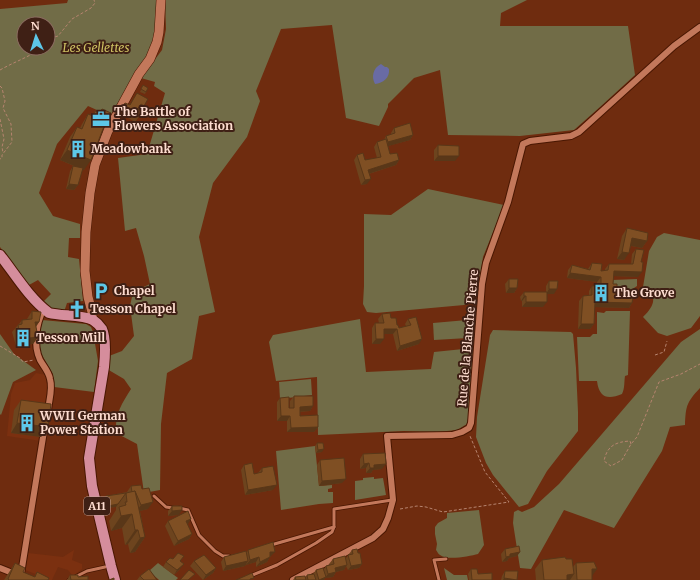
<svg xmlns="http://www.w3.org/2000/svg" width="700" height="580" font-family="Merriweather,serif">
	<rect width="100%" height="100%" fill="#6f2c0f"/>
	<g fill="#7b3010">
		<path d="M 36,373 L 46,375 L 48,384 L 41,441 L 7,436 L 11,394 L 15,383 L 30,380 Z"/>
		<path d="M 74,550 L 72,560 L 82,564 L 82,569 L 73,576 L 68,570 L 58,567 L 52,580 L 41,580 L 41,576 L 25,570 L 28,553 L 63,557 Z"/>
	</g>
	<g fill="#716c47" fill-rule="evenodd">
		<path d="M 68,0 L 157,0 L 156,33 L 149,53 L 110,116 L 88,106 L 57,144 L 39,193 L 53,216 L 80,224 L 80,238 L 69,238 L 68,257 L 79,259 L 83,301 L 67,303 L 64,312 L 52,309 L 43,302 L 51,294 L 38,280 L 29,285 L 0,247 L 0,9 L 67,3 ZM 24,24 L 48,24 L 48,48 L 24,48 Z"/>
		<path d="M 165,0 L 527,0 L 501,13 L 500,26 L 628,26 L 635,75 L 600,107 L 574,130 L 520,136 L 448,135 L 440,70 L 414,78 L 388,104 L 388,107 L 379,126 L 346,118 L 332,25 L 281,29 L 256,91 L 260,101 L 247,137 L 213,183 L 199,237 L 215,312 L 199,316 L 192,359 L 167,373 L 161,424 L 160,490 L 144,493 L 137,444 L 116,433 C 115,414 121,405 131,389 L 124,379 L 107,369 L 109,356 L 122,351 L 134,336 L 130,306 L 133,292 L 150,284 L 144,256 L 136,228 L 125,231 L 118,158 L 147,154 L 165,93 L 154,86 L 155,82 L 141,78 L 162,50 L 166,29 Z"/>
		<path d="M 428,189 L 504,205 L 483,257 L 479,284 L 472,301 L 464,305 L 376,313 L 367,312 L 363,304 L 364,286 L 364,214 L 391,215 Z"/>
		<path d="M 664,233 L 700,240 L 700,316 L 691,328 L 667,336 L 658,333 L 643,317 C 654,306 659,296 643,287 L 649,251 L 657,237 Z"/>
		<path d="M 637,279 L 637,286 L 631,290 L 615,294 L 612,287 L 612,280 Z"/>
		<path d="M 606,311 L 630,311 L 628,375 L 625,376 C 624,382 625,388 622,394 C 608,400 599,398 597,381 L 579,381 L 577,337 L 590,337 L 593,334 L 597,334 L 597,312 L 604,313 Z"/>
		<path d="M 360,319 L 366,372 L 431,369 L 434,352 L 473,348 L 469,413 L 467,424 L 457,430 L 437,432 L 404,431 L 318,435 L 317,377 L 276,381 L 269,342 L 273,335 Z"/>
		<path d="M 42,320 L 86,324 L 91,327 L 93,332 L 98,361 L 94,392 L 54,387 L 53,374 L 39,350 L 40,335 Z"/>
		<path d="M 467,320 L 468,338 L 434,340 L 433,323 Z"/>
		<path d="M 700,329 L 700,388 C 686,403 686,406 685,425 L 670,427 L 662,451 L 614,528 L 564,510 L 531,569 L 520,568 L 513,523 L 514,512 L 518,510 L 522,512 L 534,507 L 559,484 L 681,342 Z"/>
		<path d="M 493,330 L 571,332 L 573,334 L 576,368 L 578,412 L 578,431 L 547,471 L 528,504 L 519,507 L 493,475 L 486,463 L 476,437 L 477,417 L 490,335 Z"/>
		<path d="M 0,334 L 14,354 L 36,370 L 13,382 L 1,415 L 0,414 Z"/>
		<path d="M 311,379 L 312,395 L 280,399 L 279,382 Z"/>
		<path d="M 315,446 L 319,486 L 332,485 L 332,488 L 328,489 L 328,492 L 333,492 L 333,503 L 319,504 L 281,510 L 276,451 Z"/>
		<path d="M 374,477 L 374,479 L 383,478 L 386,495 L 355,500 L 355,481 L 363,480 L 363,478 Z"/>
		<path d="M 479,510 L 484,545 L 478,554 C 470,556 447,561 440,555 C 438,554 437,551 436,550 L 437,544 L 435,534 L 435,527 L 438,523 L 447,518 L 447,513 Z"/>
		<path d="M 158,563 L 178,578 L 176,580 L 159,580 L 149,571 Z"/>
		<path d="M 444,568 L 454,575 L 467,575 L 468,580 L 447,580 Z"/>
	</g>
	<path fill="#696ba4" d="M 381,64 L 385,67 L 387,67 L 389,69 C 390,78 383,83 375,84 C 371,77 373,68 381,64 Z"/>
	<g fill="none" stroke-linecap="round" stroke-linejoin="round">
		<g stroke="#491702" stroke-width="4.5">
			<g id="lane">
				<path d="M 154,496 L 166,507 L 173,508"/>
				<path d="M 179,508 L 188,510 L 199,535 L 215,551 L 223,556 L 229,556"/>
				<path d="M 271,545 L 334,527 L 334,509 L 392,500"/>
				<path d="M 250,576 L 277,565 L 316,543 L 332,532 L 334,527"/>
				<path d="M 69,580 L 87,571 L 105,567"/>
				<path d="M 439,580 L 434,560 L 446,559"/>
			</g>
		</g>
		<g stroke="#491702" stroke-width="8">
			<g id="street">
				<path d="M 44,309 C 36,323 33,345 40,360 C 44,367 49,372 50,379 C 53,389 49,400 48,410"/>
				<path d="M 0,568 L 30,580"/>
				<path d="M 21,574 L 45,425"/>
				<path d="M 293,580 L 373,538 L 383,529 L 388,518 L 393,500 L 387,436 L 452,435 L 462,432 L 469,428 L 471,423 L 482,284 L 486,263 L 508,202 L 523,144 L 530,141 L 571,136 L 579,132 L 674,46 L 700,27"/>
			</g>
		</g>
		<g stroke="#491702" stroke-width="10">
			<path id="secondary" d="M 92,320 L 92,312 L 88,297 L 85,271 L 86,232 L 90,193 L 95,165 L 108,131 L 139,74 L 150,59 L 157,42 L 159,32 L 161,0"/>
		</g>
		<g stroke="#491702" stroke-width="12">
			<path id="primary" d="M 0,255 C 15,274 29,298 49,313 C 61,316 83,315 93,320 C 96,322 100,326 102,329 C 106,338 105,357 104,367 L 89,458 L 92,486 L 111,566 L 115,580"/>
		</g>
		<g stroke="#b6846f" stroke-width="1" stroke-dasharray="3 2" stroke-linecap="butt">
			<path d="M 48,43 L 51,38 L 58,36 L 72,19 L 91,8 L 95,3 L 94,0"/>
			<path d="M 0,70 C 14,62 29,57 42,48"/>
			<path d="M 0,86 L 2,88 L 5,101 L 3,108 L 11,124 L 12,142 L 2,155 L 2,158 L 0,159"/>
			<path d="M 0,119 L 4,139 L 2,147 L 3,153"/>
			<path d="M 0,346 L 20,358 L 23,362 L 34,360"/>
			<path d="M 655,355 L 664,352 L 667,341"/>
			<path d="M 631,444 L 630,441 C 615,442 607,446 604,461 L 611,466 L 622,460 L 631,444 L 637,437 L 659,382 L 681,374 L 700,364"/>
			<path d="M 400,509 L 417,506 L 426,507 L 443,512 L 509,502 L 485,472 L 470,436 L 469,435"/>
		</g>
		<use href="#lane" stroke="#c3785b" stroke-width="3"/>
		<use href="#street" stroke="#c3785b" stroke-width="6"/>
		<use href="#secondary" stroke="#c3785b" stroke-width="9"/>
		<use href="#primary" stroke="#d58d9c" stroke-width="10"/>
	</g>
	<g fill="#6d441e">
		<path d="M 143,85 L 146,92 L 145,94 L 140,92 Z"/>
		<path d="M 137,93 L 144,106 L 141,111 L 139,117 L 135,122 L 119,113 L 125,103 L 130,105 Z"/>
		<path d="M 102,109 L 107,119 L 84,170 L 82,169 L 78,185 L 74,190 L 66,189 L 70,171 L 73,166 L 76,167 L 60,160 L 70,137 L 77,127 L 80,128 L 82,124 L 88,114 L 92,115 L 95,111 L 100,113 Z"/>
		<path d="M 394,128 L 413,135 L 410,140 L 388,146 L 390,154 L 399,160 L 396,165 L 369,174 L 367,184 L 361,185 L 354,160 L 357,155 L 365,160 L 377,158 L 374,147 L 377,142 L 384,140 L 386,136 L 391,135 L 391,133 Z"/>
		<path d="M 438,145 L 455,161 L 434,161 L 434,150 Z"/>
		<path d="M 627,228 L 647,241 L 642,248 L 631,246 L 624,260 L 617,259 L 622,236 Z"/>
		<path d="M 636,249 L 641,262 L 638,277 L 613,276 L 613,284 L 617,290 L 632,303 L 629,308 L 595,307 L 594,324 L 590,329 L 578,329 L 579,301 L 583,296 L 589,295 L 589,291 L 592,286 L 597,285 L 597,282 L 567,278 L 568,270 L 572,265 L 588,269 L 592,263 L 601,271 L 605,271 L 605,269 L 609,264 L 631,264 L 632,254 Z"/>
		<path d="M 509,279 L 517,288 L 514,293 L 506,293 L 505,284 Z"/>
		<path d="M 549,281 L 554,294 L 547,294 L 543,307 L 522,307 L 522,301 L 521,301 L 520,297 L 524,292 L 546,292 L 546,286 Z"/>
		<path d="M 32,311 L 39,322 L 36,327 L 38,337 L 33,344 L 16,346 L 12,332 L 18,325 L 19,324 L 22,320 L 27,320 L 27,319 Z"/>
		<path d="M 382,314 L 391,318 L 399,328 L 406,326 L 405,324 L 408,319 L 419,344 L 397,351 L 393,334 L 384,334 L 380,344 L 372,344 L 372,328 L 375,323 L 379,323 L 378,319 Z"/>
		<path d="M 294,396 L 313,406 L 310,411 L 300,412 L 300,416 L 318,427 L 314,432 L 287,432 L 287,421 L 277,421 L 277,402 L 280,398 L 289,408 L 290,408 L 290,401 Z"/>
		<path d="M 21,400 L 48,427 L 41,437 L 11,433 L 14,410 Z"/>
		<path d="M 317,443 L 322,452 L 316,453 L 315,446 Z"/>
		<path d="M 363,454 L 382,469 L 373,470 L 371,473 L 366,473 L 366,468 L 360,469 L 360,459 Z"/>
		<path d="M 320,460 L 342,483 L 319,486 L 317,465 Z"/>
		<path d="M 244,465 L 254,474 L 258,473 L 262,468 L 273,490 L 245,495 L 241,470 Z"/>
		<path d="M 131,486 L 142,489 L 148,509 L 140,511 L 145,537 L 135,552 L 130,553 L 128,544 L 125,545 L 122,528 L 111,531 L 109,521 L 116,510 L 116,507 L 106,508 L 104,498 L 106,496 L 127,492 Z"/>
		<path d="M 172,506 L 179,515 L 168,516 L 168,511 Z"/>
		<path d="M 168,521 L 188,524 L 187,524 L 192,534 L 189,539 L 174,546 L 165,526 Z"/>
		<path d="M 505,549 L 520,552 L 517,556 L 509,558 L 507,561 L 502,562 L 501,554 Z"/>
		<path d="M 248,550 L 271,556 L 270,557 L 267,562 L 256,567 L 256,562 L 246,565 L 246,564 L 245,566 L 223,571 L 221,562 L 224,557 L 247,552 Z"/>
		<path d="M 352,550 L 358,553 L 362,564 L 359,568 L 348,570 L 346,566 L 344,570 L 336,572 L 333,577 L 325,578 L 324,580 L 293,580 L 295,577 L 305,578 L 307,575 L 313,574 L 316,570 L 324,569 L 326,566 L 330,565 L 329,564 L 333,559 L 346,558 Z"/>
		<path d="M 173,559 L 180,562 L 180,569 L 174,575 L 163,567 L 166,562 Z"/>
		<path d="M 566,559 L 573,567 L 576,563 L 597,569 L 592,575 L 592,580 L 536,580 L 535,569 L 542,560 Z"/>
		<path d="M 194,561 L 216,568 L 213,573 L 203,580 L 190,566 Z"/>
		<path d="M 15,563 L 23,572 L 34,577 L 37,572 L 48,580 L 4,580 Z"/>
		<path d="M 471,569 L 478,574 L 492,580 L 469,580 L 468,574 Z"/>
		<path d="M 505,571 L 517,580 L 501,580 L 502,576 Z"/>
		<path d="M 70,575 L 78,577 L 88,580 L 67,580 Z"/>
		<path d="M 140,576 L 157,580 L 137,580 Z"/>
	</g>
	<g fill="#593718">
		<path d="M 413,135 L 410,140 L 385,147 L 388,142 Z"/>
		<path d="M 67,150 L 91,160 L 84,170 L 60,160 Z"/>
		<path d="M 438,156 L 459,156 L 455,161 L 434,161 Z"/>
		<path d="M 399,160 L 396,165 L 365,175 L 368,170 Z"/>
		<path d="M 371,179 L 367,184 L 361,185 L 365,180 Z"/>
		<path d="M 69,184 L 78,185 L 74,190 L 66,189 Z"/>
		<path d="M 632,238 L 647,241 L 642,248 L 627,245 Z"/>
		<path d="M 622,252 L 629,253 L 624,260 L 617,259 Z"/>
		<path d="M 614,271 L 642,272 L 638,277 L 610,276 Z"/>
		<path d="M 570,273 L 601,277 L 597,282 L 567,278 Z"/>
		<path d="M 509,288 L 517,288 L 514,293 L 506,293 Z"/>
		<path d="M 549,289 L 557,289 L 554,294 L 546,294 Z"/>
		<path d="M 524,296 L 526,296 L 522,301 L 521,301 Z"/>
		<path d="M 526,302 L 547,302 L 543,307 L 522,307 Z"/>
		<path d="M 595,302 L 632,303 L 629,308 L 591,307 Z"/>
		<path d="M 35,322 L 39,322 L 34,329 Z"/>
		<path d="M 581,324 L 594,324 L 590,329 L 578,329 Z"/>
		<path d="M 384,329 L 397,329 L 393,334 L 381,334 Z"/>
		<path d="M 38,337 L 33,344 L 16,346 L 21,339 Z"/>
		<path d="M 376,339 L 384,339 L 380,344 L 372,344 Z"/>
		<path d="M 422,339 L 419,344 L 397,351 L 400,346 Z"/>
		<path d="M 313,406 L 310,411 L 296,412 L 300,407 Z"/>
		<path d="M 281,416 L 290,416 L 287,421 L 277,421 Z"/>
		<path d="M 17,423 L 48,427 L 41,437 L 11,433 Z"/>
		<path d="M 318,427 L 314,432 L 287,432 L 291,428 Z"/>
		<path d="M 324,449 L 322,452 L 316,453 L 318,450 Z"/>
		<path d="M 369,463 L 366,468 L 360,469 L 364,464 Z"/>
		<path d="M 386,464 L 382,469 L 373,470 L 371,473 L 366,473 L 370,468 L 374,465 Z"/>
		<path d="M 346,479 L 342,483 L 319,486 L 322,481 Z"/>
		<path d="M 277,485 L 273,490 L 245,495 L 248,490 Z"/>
		<path d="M 153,502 L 148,509 L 136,512 L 141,505 Z"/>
		<path d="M 118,504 L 116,507 L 106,508 L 108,506 Z"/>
		<path d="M 182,510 L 179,515 L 168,516 L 172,511 Z"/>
		<path d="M 132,514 L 122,528 L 111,531 L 121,516 Z"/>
		<path d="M 191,519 L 188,524 L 183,526 L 186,521 Z"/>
		<path d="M 135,530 L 138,530 L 128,544 L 125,545 Z"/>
		<path d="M 192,534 L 189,539 L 174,546 L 178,541 Z"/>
		<path d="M 145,537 L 135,552 L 130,553 L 140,538 Z"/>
		<path d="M 270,552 L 275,552 L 271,556 L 266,557 Z"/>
		<path d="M 520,552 L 517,556 L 509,558 L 507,561 L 502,562 L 506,557 L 510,554 Z"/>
		<path d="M 259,557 L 256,562 L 246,565 L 250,560 Z"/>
		<path d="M 270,557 L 267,562 L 256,567 L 260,562 Z"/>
		<path d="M 248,561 L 245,566 L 223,571 L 226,566 Z"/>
		<path d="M 184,564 L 180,569 L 174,575 L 177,570 Z"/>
		<path d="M 362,564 L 359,568 L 348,570 L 351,566 Z"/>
		<path d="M 347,565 L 344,570 L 331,573 L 335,568 Z"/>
		<path d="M 216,568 L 213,573 L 203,580 L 206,575 Z"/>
		<path d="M 592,569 L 597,569 L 590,579 Z"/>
		<path d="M 336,572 L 333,577 L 325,578 L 324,580 L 318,580 L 325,578 L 328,574 Z"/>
		<path d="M 574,574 L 570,580 L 563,580 L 567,575 Z"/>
		<path d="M 504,578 L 517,580 L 503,580 Z"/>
	</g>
	<g fill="#7f4f23" stroke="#593718">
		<path d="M 143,85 L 148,88 L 146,92 L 141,89 Z"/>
		<path d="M 137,93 L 148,99 L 144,106 L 141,104 L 138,109 L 142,111 L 139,117 L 122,108 L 125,103 L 130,105 Z"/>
		<path d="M 102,109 L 111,113 L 107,119 L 108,116 L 100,113 Z"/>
		<path d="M 95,111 L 108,116 L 91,160 L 67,150 L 77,127 L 82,129 L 88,114 L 93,116 Z"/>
		<path d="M 410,123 L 413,135 L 388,142 L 386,136 L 395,133 L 394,128 Z"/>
		<path d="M 386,139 L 390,154 L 397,153 L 399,160 L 368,170 L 371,179 L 365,180 L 357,155 L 363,153 L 365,160 L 381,157 L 377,142 Z"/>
		<path d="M 438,145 L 459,146 L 459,156 L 438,156 Z"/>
		<path d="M 73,166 L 83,168 L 78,185 L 69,184 Z"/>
		<path d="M 627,228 L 648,233 L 647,241 L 632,238 L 629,253 L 622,252 Z"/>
		<path d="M 636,249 L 644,250 L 641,262 L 643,262 L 642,272 L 614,271 L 613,284 L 617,284 L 617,290 L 634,290 L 632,303 L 595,302 L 594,324 L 581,324 L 583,296 L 592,295 L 592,286 L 601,285 L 601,277 L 570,273 L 572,265 L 590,270 L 592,263 L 602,264 L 601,271 L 608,270 L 609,264 L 633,264 Z"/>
		<path d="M 509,279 L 518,279 L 517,288 L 509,288 Z"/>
		<path d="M 549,281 L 558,281 L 557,289 L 549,289 Z"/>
		<path d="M 524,292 L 547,292 L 547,302 L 526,302 L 526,296 L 524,296 Z"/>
		<path d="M 32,311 L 41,312 L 39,322 L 35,322 L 38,337 L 21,339 L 18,325 L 22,324 L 22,320 L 32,319 Z"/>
		<path d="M 390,313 L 391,318 L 396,318 L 397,325 L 398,325 L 399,328 L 411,325 L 408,319 L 416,317 L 422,339 L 400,346 L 397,329 L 384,329 L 384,339 L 376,339 L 375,323 L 384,323 L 382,314 Z"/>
		<path d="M 294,396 L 313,396 L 313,406 L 300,407 L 300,416 L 318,415 L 318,427 L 291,428 L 290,416 L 281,416 L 280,398 L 289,397 L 289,408 L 294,408 Z"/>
		<path d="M 21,400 L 51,404 L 48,427 L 17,423 Z"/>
		<path d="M 317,443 L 323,443 L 324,449 L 318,450 Z"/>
		<path d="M 385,453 L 386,464 L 374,465 L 374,468 L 370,468 L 369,463 L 364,464 L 363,454 Z"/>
		<path d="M 344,458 L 346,479 L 322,481 L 320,460 Z"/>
		<path d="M 252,463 L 254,474 L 262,472 L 262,468 L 273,466 L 277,485 L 248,490 L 244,465 Z"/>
		<path d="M 141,485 L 142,489 L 149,488 L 153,502 L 141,505 L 135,491 L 132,492 L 131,486 Z"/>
		<path d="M 135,491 L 145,537 L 140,538 L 138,530 L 135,530 L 132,514 L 121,516 L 119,507 L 126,505 L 125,502 L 127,502 L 126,493 Z"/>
		<path d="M 126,493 L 118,504 L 108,506 L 106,496 Z"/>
		<path d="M 172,506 L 182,506 L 182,510 L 172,511 Z"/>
		<path d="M 188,511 L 191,519 L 186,521 L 192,534 L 178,541 L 168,521 Z"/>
		<path d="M 273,542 L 275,552 L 270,552 L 270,557 L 260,562 L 259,557 L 250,560 L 248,550 Z"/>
		<path d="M 519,546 L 520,552 L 510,554 L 510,556 L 506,557 L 505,549 Z"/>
		<path d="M 357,549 L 358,553 L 360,553 L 362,564 L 351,566 L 348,555 L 353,554 L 352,550 Z"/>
		<path d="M 246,551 L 248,561 L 226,566 L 224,557 Z"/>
		<path d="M 178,553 L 184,556 L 180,561 L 184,564 L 177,570 L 166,562 L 170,558 L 173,559 Z"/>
		<path d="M 204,555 L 216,568 L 206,575 L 194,561 Z"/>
		<path d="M 345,556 L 347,565 L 335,568 L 336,572 L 328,574 L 326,566 L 334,564 L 333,559 Z"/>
		<path d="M 565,557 L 566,559 L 572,559 L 574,574 L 567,575 L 567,580 L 544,580 L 542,560 Z"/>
		<path d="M 594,562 L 597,569 L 592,569 L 592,580 L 577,580 L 576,563 Z"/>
		<path d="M 15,563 L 25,568 L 23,572 L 35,577 L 37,572 L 49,578 L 48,580 L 9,580 L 8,579 Z"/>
		<path d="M 323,568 L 326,577 L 319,580 L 316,570 Z"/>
		<path d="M 149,569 L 157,580 L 144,580 L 140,576 Z"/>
		<path d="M 471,569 L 477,569 L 478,574 L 492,573 L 492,580 L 472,580 Z"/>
		<path d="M 189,570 L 195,574 L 188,580 L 180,580 Z"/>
		<path d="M 505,571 L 518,571 L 517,580 L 504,578 Z"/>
		<path d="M 252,573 L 254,578 L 250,579 L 250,580 L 236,580 Z"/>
		<path d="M 314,574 L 316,580 L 308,580 L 307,575 Z"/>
		<path d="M 70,575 L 78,575 L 78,577 L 88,576 L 88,580 L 71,580 Z"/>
		<path d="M 305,576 L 306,580 L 296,580 L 295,577 Z"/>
		<path d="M 114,578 L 114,580 L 109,580 Z"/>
	</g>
	<defs>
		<g id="office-bare" transform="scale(1.38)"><path d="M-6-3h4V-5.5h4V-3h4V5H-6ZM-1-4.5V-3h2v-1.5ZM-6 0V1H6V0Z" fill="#5dc7e8" stroke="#3f2015" stroke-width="2.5" paint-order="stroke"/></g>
		<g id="building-bare" transform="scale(1.38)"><path d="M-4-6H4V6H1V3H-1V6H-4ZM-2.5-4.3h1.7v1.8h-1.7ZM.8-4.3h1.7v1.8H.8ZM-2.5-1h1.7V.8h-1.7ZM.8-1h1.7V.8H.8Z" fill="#5dc7e8" stroke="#3f2015" stroke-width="2.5" paint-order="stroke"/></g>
		<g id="parking-bare" transform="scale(1.38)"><path d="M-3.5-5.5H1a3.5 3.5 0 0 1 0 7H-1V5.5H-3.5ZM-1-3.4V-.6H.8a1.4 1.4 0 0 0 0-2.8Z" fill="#5dc7e8" stroke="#3f2015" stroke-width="2.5" paint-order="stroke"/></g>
		<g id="church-bare" transform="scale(1.38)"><path d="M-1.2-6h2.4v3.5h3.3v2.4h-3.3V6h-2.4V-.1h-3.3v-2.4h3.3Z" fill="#5dc7e8" stroke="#3f2015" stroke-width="2.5" paint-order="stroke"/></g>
	</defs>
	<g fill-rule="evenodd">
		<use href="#office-bare" x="101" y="119"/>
		<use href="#building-bare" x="78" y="149"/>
		<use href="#parking-bare" x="101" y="291"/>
		<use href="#building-bare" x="601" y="293"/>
		<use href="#church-bare" x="77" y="309"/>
		<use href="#building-bare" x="23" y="338"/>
		<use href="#building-bare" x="27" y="423"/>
	</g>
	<g text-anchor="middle" stroke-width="4" stroke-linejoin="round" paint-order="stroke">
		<rect fill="#3f2015" stroke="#c5a498" stroke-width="1" x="84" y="497" width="26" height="18" rx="3"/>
		<g font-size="11" font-weight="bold" fill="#feddd0">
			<text x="97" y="510">A11</text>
		</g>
		<g font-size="12" font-style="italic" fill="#cec162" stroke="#3f2015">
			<text x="96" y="52">Les Gellettes</text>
		</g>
		<g font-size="12" font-weight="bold" fill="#feddd0" stroke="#3f2015" text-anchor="start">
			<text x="114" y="116">The Battle of<tspan x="114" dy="14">Flowers Association</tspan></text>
			<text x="91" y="153">Meadowbank</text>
			<text x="114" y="295">Chapel</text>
			<text x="614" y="297">The Grove</text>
			<text x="90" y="313">Tesson Chapel</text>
			<text x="36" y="342">Tesson Mill</text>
			<text x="40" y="420">WWII German<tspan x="40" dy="14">Power Station</tspan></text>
		</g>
		<g font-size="12" fill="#feddd0" stroke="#3f2015">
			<text transform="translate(468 338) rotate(-85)" y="4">Rue de la Blanche Pierre</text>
		</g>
	</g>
	<g transform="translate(36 36) rotate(356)"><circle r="19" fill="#3f2015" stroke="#8b6c60"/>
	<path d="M0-3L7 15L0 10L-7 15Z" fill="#5dc7e8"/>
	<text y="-6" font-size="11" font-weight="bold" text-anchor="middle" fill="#feddd0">N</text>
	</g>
</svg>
